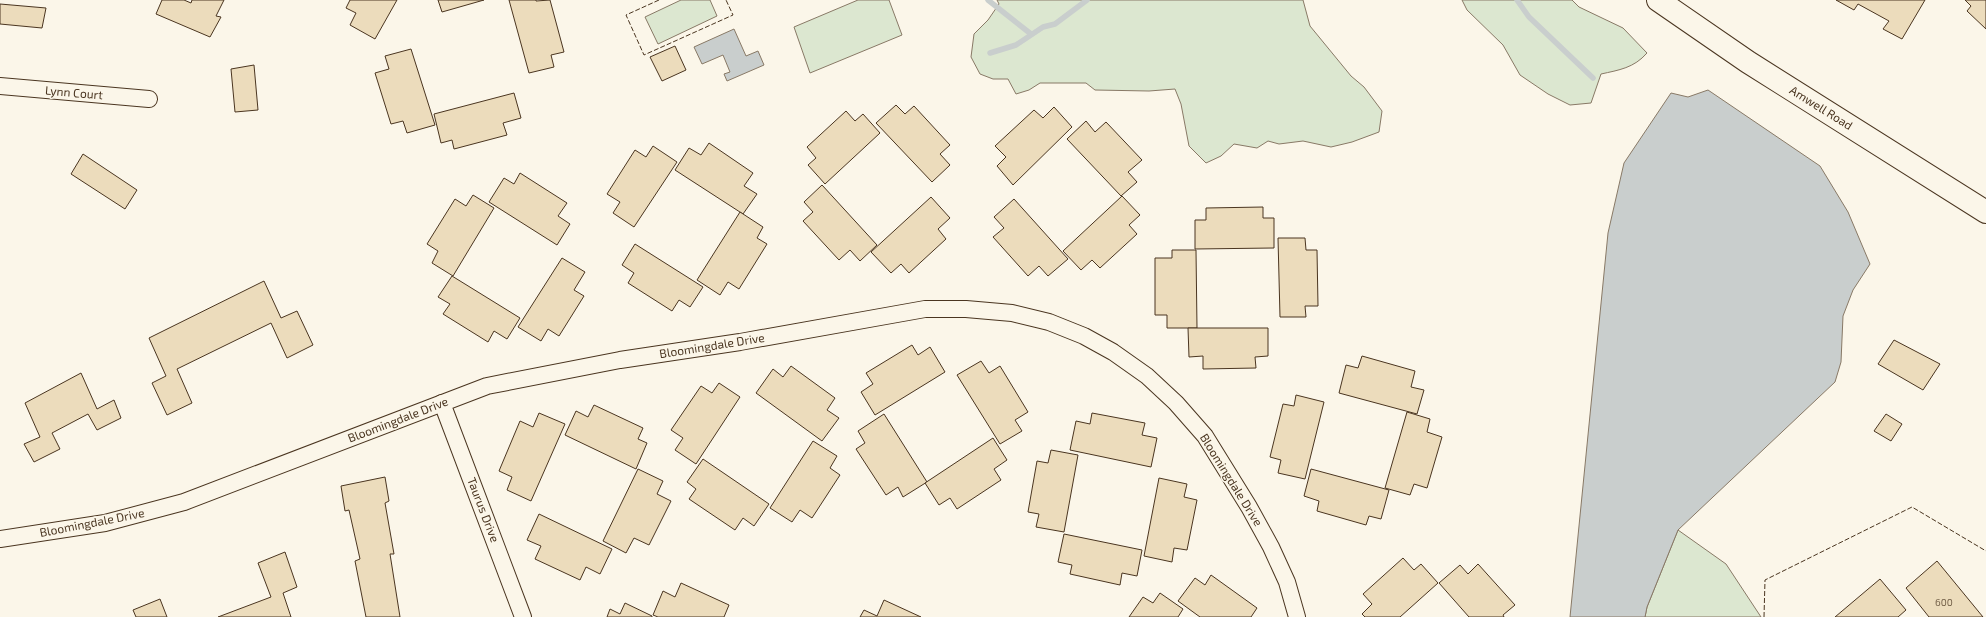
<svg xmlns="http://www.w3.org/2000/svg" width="1986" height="617" font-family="'Exo 2',sans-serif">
	<rect width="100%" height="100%" fill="#fbf6e9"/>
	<g fill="#dce7d0" stroke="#887966">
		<path d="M 681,0 L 710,0 L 717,16 L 658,44 L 645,17 Z"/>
		<path d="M 858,0 L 889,0 L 902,35 L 810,73 L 794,27 Z"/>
		<path d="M 997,0 L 1303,0 L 1310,26 L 1351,76 L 1364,87 L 1382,111 L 1379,132 L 1352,142 L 1331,147 L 1303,141 L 1279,144 L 1268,141 L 1257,148 L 1234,144 L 1221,156 L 1206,163 L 1189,146 L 1181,104 L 1175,89 L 1149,91 L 1095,90 L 1086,83 L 1040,83 L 1029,90 L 1016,94 L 1008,79 L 993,79 L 980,74 L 971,57 L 974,34 L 988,20 L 999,4 Z"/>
		<path d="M 1462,0 L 1572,0 L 1579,7 L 1623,28 L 1647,53 C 1634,68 1619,70 1601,74 L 1591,103 L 1570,105 L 1548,94 L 1520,75 L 1503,45 L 1467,10 Z"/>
		<path d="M 1678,530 L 1726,564 L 1761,617 L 1645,617 L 1647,607 Z"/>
	</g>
	<g fill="#c9cecd" stroke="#887966">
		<path d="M 734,29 L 746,56 L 758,51 L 764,65 L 727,81 L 724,74 L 730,72 L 723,55 L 702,64 L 694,47 Z"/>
		<path d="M 1708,90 L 1820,166 L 1848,212 L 1870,264 L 1853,290 L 1843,316 L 1841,362 L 1835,382 L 1678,530 L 1647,607 L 1645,617 L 1570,617 L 1608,233 L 1624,163 L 1671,93 L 1688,97 Z"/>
	</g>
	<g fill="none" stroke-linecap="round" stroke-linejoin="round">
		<g stroke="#c9cecd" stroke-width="5.5">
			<path d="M 988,0 L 1031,34"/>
			<path d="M 1517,0 L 1529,17 L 1593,78"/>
			<path d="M 990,53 L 1016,45 L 1043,27 L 1055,24 L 1087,0"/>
		</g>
	</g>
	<g fill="#ecdcbc" stroke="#4a3520">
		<path d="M 162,0 L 184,0 L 191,3 L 192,0 L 224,0 L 216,16 L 221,17 L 210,37 L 156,14 Z"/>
		<path d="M 350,0 L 397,0 L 375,39 L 350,25 L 356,13 L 346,8 Z"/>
		<path d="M 438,0 L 484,0 L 442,12 Z"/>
		<path d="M 509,0 L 536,0 L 536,1 L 550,0 L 564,52 L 551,55 L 554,67 L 529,73 Z"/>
		<path d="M 1836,0 L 1925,0 L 1902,39 L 1883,29 L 1889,21 L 1858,4 L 1854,10 Z"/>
		<path d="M 1965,0 L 1986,0 L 1986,29 L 1967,11 L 1971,6 Z"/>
		<path d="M 0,4 L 46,8 L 42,28 L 0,24 Z"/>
		<path d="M 675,46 L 686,70 L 662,81 L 650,57 Z"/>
		<path d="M 411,49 L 435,125 L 407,133 L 403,121 L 391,124 L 375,73 L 389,69 L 385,56 Z"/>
		<path d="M 254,65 L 258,110 L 235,112 L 231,69 Z"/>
		<path d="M 514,93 L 521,118 L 503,123 L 507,135 L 454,149 L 452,140 L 441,143 L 434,114 Z"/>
		<path d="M 896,105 L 905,114 L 914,106 L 950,145 L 940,154 L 950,165 L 932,182 L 876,123 Z"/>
		<path d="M 1054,107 L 1072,127 L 1013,185 L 997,166 L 1006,157 L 995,146 L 1034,110 L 1043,118 Z"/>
		<path d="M 846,111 L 855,121 L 863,114 L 880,133 L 825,184 L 808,165 L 816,158 L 807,147 Z"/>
		<path d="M 1086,121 L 1095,132 L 1106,122 L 1142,160 L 1128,172 L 1137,182 L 1121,196 L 1067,139 Z"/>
		<path d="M 709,143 L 753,173 L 744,186 L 757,194 L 743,214 L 675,170 L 689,148 L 701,155 Z"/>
		<path d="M 653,146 L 677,162 L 634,227 L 613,213 L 620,202 L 607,194 L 635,150 L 646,157 Z"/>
		<path d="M 83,154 L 137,190 L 125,209 L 71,174 Z"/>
		<path d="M 520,173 L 567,203 L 558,216 L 570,224 L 557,245 L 489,202 L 504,178 L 514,184 Z"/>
		<path d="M 822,185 L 877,245 L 860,261 L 850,250 L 839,260 L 803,221 L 813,212 L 804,202 Z"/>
		<path d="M 473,195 L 494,208 L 453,276 L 432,263 L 438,251 L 427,244 L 455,199 L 466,206 Z"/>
		<path d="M 1122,196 L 1140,215 L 1129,225 L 1137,234 L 1100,268 L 1092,260 L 1081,270 L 1063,251 Z"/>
		<path d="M 931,197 L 950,218 L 938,229 L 946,239 L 909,273 L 901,264 L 891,273 L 871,252 Z"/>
		<path d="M 1014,199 L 1068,259 L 1048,276 L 1039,266 L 1028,276 L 993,237 L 1004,228 L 994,217 Z"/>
		<path d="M 1263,207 L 1263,218 L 1274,218 L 1274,248 L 1195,249 L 1195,220 L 1206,220 L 1206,208 Z"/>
		<path d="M 740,212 L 763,227 L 757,238 L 767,244 L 739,289 L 728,282 L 720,295 L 697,280 Z"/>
		<path d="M 1278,238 L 1305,238 L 1306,250 L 1317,250 L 1318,306 L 1305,306 L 1306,317 L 1280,317 Z"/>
		<path d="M 635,244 L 703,287 L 690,307 L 679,300 L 672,311 L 628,283 L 634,273 L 622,265 Z"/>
		<path d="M 1172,250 L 1196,250 L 1197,328 L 1167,328 L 1167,315 L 1155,315 L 1155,258 L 1172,258 Z"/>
		<path d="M 562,258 L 585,272 L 574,290 L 584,296 L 559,336 L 548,329 L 541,341 L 518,327 Z"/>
		<path d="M 452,276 L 520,318 L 507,339 L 494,331 L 488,342 L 443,314 L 450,304 L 438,297 Z"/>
		<path d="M 264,281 L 281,318 L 297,311 L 313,345 L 287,358 L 271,323 L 177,369 L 192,403 L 167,415 L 152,383 L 166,376 L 149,338 Z"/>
		<path d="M 1188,328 L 1268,328 L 1268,356 L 1255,357 L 1256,368 L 1203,369 L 1203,356 L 1189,357 Z"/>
		<path d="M 1894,340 L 1940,364 L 1923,390 L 1878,364 Z"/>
		<path d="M 912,345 L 918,355 L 930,347 L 945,372 L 875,415 L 861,392 L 873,384 L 866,373 Z"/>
		<path d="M 1362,356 L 1415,371 L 1411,387 L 1424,390 L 1417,414 L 1339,393 L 1346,365 L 1358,368 Z"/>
		<path d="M 981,361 L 989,373 L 1000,366 L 1028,412 L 1015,420 L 1022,431 L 1000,444 L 957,375 Z"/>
		<path d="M 791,366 L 835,398 L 827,410 L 839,418 L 822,441 L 756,393 L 773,369 L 783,377 Z"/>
		<path d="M 81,373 L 97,409 L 114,400 L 121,418 L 97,430 L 88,414 L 52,433 L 60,449 L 34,462 L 24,444 L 40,437 L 25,403 Z"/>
		<path d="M 719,383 L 740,397 L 696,464 L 675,450 L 683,438 L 671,430 L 701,386 L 712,393 Z"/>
		<path d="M 1296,395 L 1324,402 L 1305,479 L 1278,473 L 1281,460 L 1270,457 L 1283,404 L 1294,406 Z"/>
		<path d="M 594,405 L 643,428 L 638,439 L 647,443 L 636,469 L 565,435 L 576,411 L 588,417 Z"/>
		<path d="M 1407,412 L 1430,419 L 1427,432 L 1442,437 L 1427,488 L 1414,484 L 1410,495 L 1385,488 Z"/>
		<path d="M 539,413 L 565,424 L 531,501 L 507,490 L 512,477 L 499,471 L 520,421 L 533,427 Z"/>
		<path d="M 1092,413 L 1145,423 L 1142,435 L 1157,438 L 1151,467 L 1070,450 L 1076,421 L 1090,424 Z"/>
		<path d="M 884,414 L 927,482 L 903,497 L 898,487 L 886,495 L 856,449 L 865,443 L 858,431 Z"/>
		<path d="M 1886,414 L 1902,424 L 1891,441 L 1874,431 Z"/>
		<path d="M 993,438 L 1007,460 L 994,469 L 1001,480 L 957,509 L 950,498 L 939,505 L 925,483 Z"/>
		<path d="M 813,441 L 837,456 L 830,468 L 840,475 L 812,518 L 800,510 L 792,522 L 770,508 Z"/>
		<path d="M 1051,450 L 1078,455 L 1064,532 L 1036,527 L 1039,514 L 1028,512 L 1037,461 L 1048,463 Z"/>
		<path d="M 703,459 L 769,504 L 754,526 L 743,518 L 735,530 L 689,499 L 696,489 L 687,482 Z"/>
		<path d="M 638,469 L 663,481 L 657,494 L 671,501 L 649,545 L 634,538 L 626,553 L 603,541 Z"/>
		<path d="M 1311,469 L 1389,490 L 1381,519 L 1369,516 L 1366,525 L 1317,511 L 1319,501 L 1304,496 Z"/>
		<path d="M 385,477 L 389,501 L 385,503 L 394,554 L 390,554 L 400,617 L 366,617 L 355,561 L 360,559 L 349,510 L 345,511 L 341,486 Z"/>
		<path d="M 1159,478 L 1187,484 L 1184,497 L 1197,500 L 1187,550 L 1174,548 L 1172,562 L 1144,556 Z"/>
		<path d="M 539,514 L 612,549 L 600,574 L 586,567 L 580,580 L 535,559 L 541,546 L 527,540 Z"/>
		<path d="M 1064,534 L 1142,550 L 1137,576 L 1122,573 L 1120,585 L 1070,574 L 1072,565 L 1058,562 Z"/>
		<path d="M 285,552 L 297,587 L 283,593 L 291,617 L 218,617 L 271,597 L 258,563 Z"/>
		<path d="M 1403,558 L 1414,570 L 1421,564 L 1438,583 L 1400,617 L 1365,617 L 1362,614 L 1372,604 L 1363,594 Z"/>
		<path d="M 1937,561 L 1983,617 L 1929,617 L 1906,588 Z"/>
		<path d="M 1478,564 L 1515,605 L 1503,615 L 1504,617 L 1469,617 L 1439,583 L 1460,565 L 1468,574 Z"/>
		<path d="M 1211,575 L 1257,608 L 1251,617 L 1200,617 L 1178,601 L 1195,578 L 1205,585 Z"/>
		<path d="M 1880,579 L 1906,610 L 1898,617 L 1835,617 Z"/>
		<path d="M 681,583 L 729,605 L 724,617 L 658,617 L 653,615 L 663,591 L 675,597 Z"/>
		<path d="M 1160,593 L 1183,609 L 1178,617 L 1129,617 L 1143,597 L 1153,603 Z"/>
		<path d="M 160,599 L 167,617 L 136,617 L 133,610 Z"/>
		<path d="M 884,600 L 921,617 L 860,617 L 864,610 L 877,616 Z"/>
		<path d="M 625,603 L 652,616 L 652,617 L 607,617 L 610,609 L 620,614 Z"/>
	</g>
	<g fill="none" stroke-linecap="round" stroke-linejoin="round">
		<g stroke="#4a3520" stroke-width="18">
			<g id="minor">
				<path d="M 0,86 L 149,99"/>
				<path d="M 442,403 L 523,617"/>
				<path d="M 0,539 L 105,523 L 184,502 L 487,386 L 620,360 L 740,342 L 925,309 L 966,309 L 1012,313 L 1049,322 L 1084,336 L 1113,352 L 1147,376 L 1176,403 L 1205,436 L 1249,507 L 1271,547 L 1287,582 L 1297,617"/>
			</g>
		</g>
		<g stroke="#4a3520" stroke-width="24">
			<path id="secondary" d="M 1658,0 L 1748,62 L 1986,212"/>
		</g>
		<use href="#minor" stroke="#fbf6e9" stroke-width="16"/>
		<use href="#secondary" stroke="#fbf6e9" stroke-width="22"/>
		<g stroke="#4a3520" stroke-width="1" stroke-dasharray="5 2" stroke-linecap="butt">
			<path d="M 659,0 L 626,15 L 644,55 L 733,15 L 726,0"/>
			<path d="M 1764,617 L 1765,580 L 1912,507 L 1986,551"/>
		</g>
	</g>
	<g text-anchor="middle" stroke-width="3" stroke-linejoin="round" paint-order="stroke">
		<g font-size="10" fill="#725f47">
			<text x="1944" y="606">600</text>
		</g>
		<g font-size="12" fill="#4a3520" stroke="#fbf6e9">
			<text transform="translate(74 93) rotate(5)" y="4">Lynn Court</text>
			<text transform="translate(1821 108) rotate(32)" y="4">Amwell Road</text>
			<text transform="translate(712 346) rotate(-9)" y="4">Bloomingdale Drive</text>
			<text transform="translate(398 420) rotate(-21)" y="4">Bloomingdale Drive</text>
			<text transform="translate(1231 480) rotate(58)" y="4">Bloomingdale Drive</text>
			<text transform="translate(483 510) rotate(69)" y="4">Taurus Drive</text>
			<text transform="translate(92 523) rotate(-11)" y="4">Bloomingdale Drive</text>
		</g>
	</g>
</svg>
